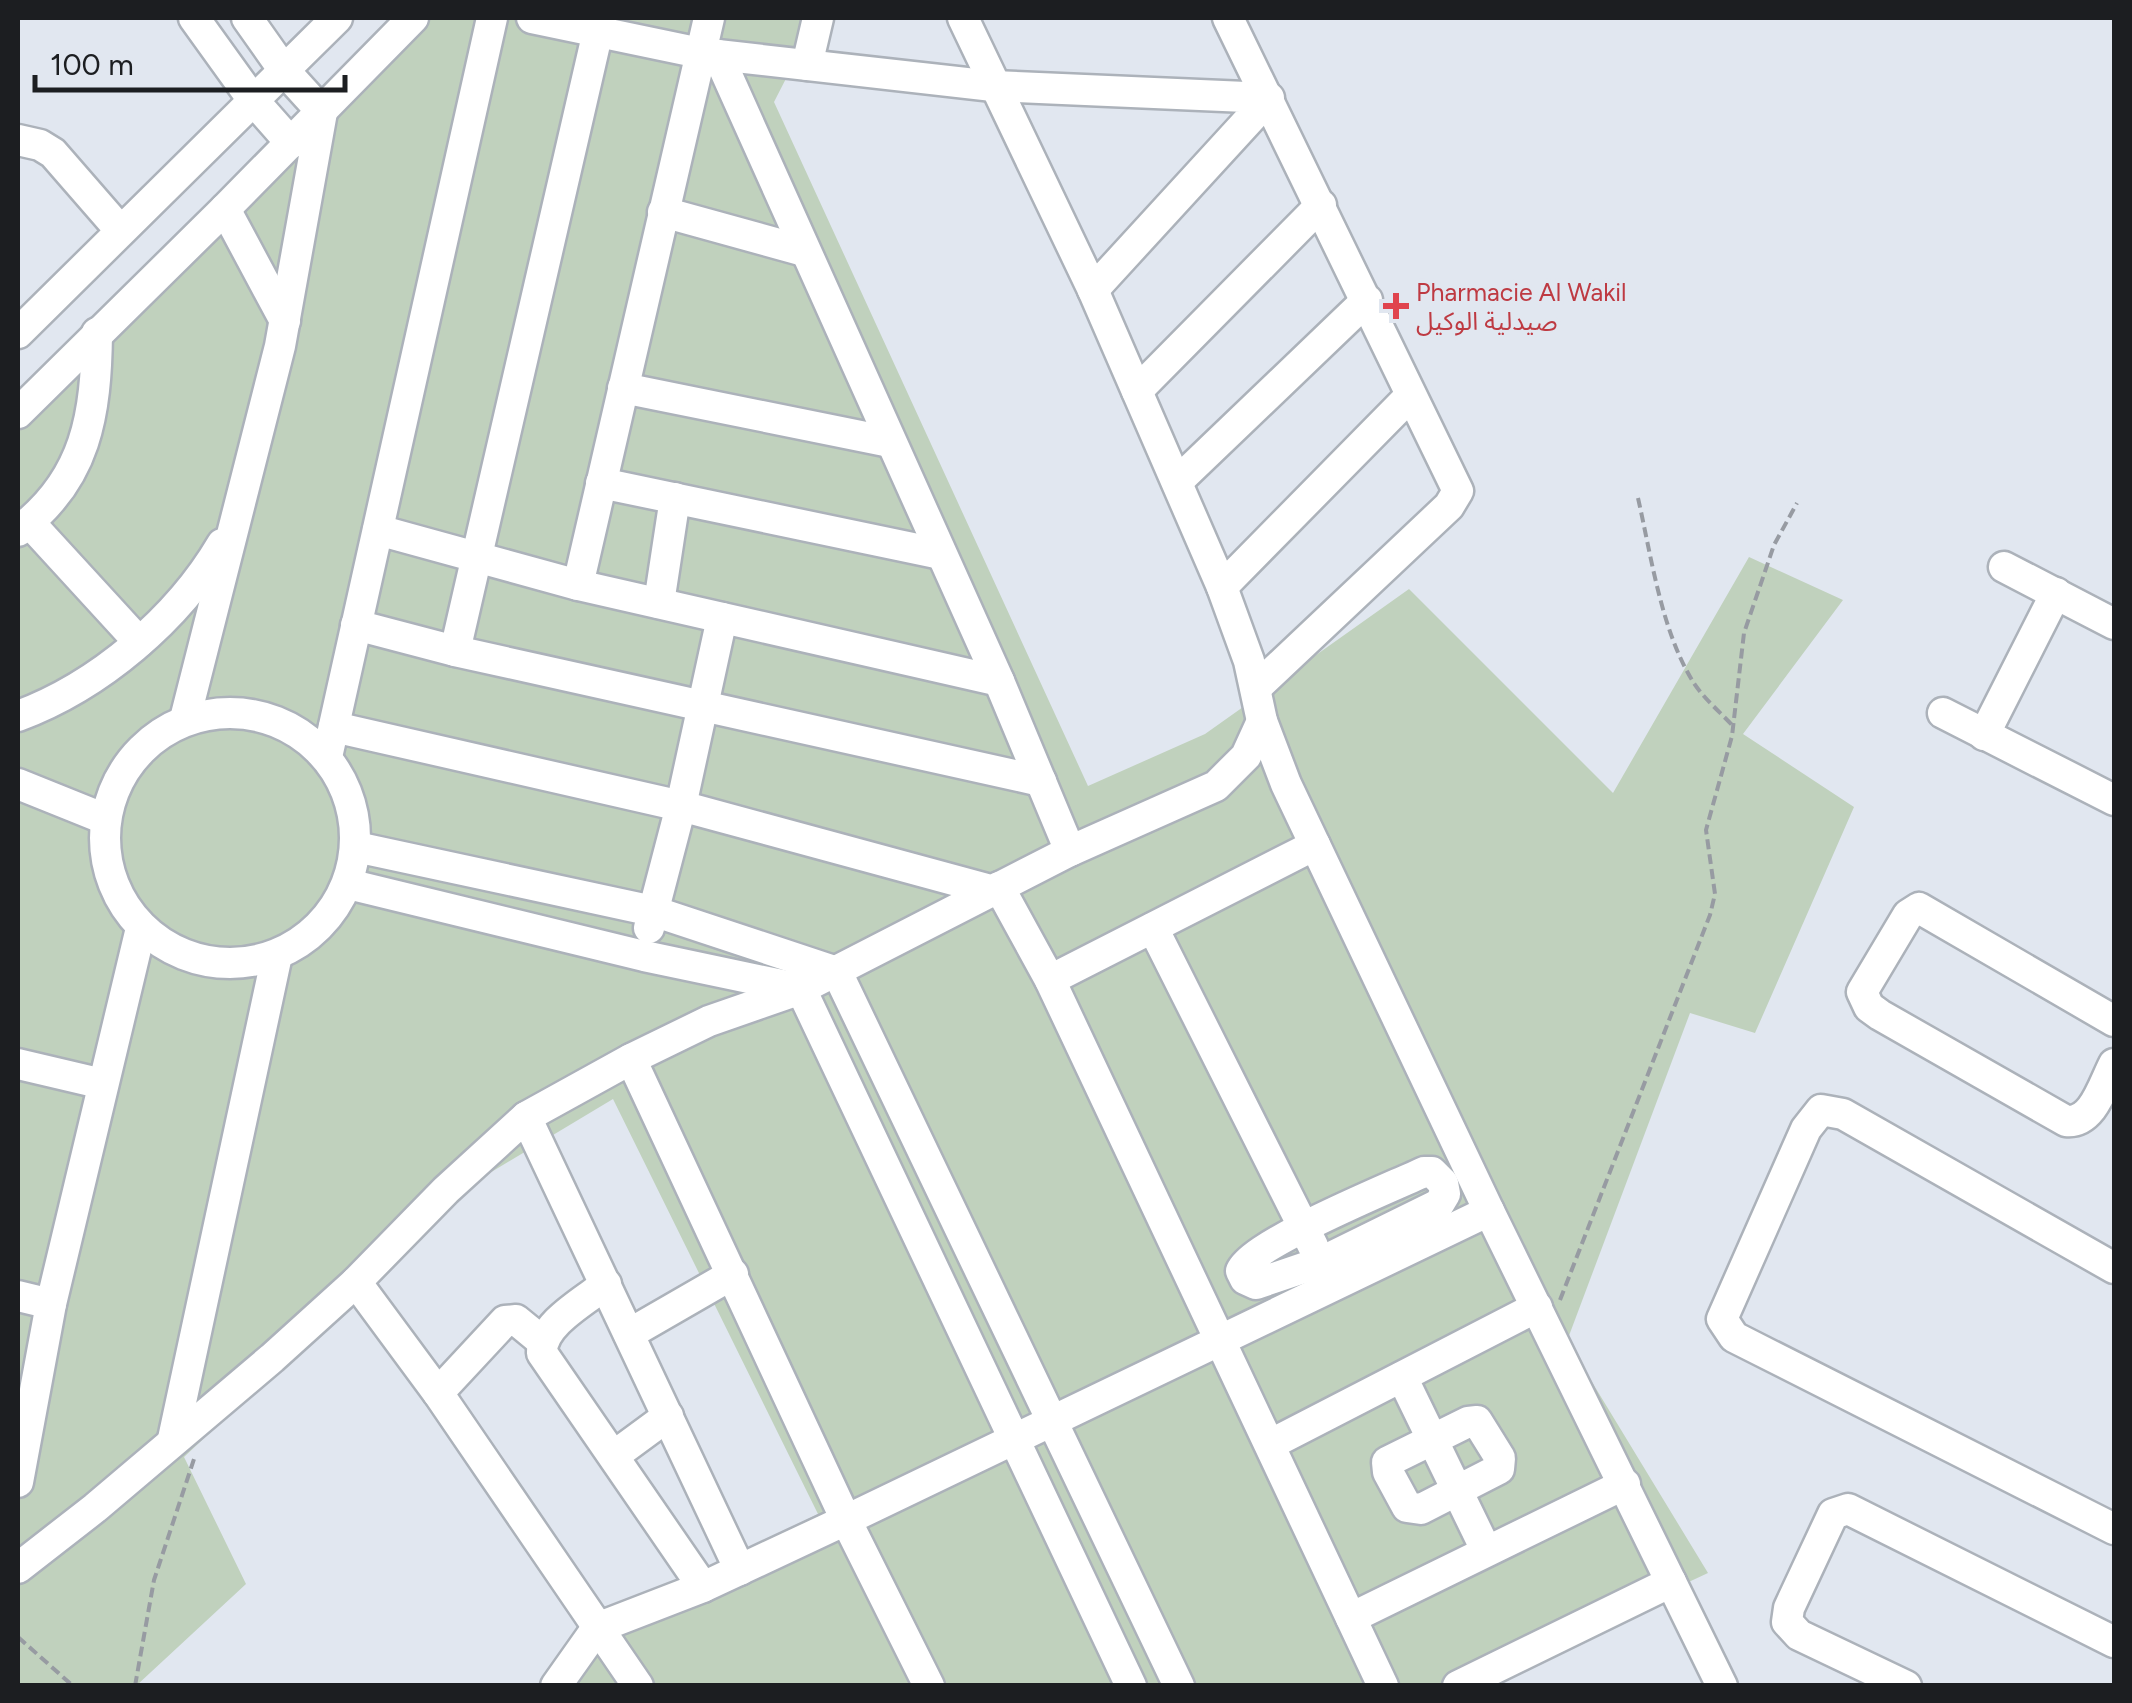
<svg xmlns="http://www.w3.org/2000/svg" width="2132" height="1703" font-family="Figtree,'Noto Sans Arabic',sans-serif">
	<rect width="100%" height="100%" fill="#e1e7f0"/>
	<path fill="#c0d1bd" d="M 417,18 L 817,18 L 774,102 L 1088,786 L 1205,734 L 1409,589 L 1613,793 L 1749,557 L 1843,600 L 1743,734 L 1854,807 L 1755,1033 L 1690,1013 L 1567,1341 L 1708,1573 L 1468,1685 L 538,1685 L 572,1637 L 818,1514 L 613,1099 L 483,1177 L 184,1457 L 246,1584 L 137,1685 L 18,1686 L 18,415 Z"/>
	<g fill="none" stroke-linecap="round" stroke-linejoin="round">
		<g stroke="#acb2ba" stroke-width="35">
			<g id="minor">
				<path d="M 194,18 L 253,100 L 291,143"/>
				<path d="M 532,18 L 700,53 L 993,86 L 1269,98 L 1093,290"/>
				<path d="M 963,18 L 1093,290 L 1222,587 L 1249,661 L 1262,721 L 1286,784 L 1489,1211 L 1722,1686"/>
				<path d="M 1228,18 L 1458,491 L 1449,506 L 1257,687"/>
				<path d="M 718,55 L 999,681 L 1070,851"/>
				<path d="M 807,65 L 818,18"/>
				<path d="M 18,140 L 40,145 L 53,153 L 120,230"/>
				<path d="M 225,209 L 285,321"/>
				<path d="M 663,212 L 804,251"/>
				<path d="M 18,333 L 337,18"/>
				<path d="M 623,388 L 890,442"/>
				<path d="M 1137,391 L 1321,205"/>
				<path d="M 18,413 L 225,209 L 413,18"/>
				<path d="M 1177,482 L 1367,300"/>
				<path d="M 601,483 L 941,554"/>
				<path d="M 29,522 L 139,642"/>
				<path d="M 378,530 L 578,585 L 999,681"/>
				<path d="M 18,531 C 87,479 96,414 97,333"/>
				<path d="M 2004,567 L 2114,624"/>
				<path d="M 578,585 L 709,18"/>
				<path d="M 1222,587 L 1410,396"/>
				<path d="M 659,603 L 675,498"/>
				<path d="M 356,625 L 455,651 L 1041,781"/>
				<path d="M 455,651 L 601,18"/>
				<circle cx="230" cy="838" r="125"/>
				<path d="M 1943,713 L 2114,800"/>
				<path d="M 18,716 C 99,686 178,619 222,544"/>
				<path d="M 185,719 L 280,346 L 322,112 L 283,69 L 247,18"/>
				<path d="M 334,727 L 681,806 L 994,891"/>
				<path d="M 1984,735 L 2056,593"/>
				<path d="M 327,757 L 492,18"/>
				<path d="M 18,784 L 105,819"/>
				<path d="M 356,847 L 653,911 L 837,972 L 1179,1686"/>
				<path d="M 348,884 L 644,956 L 801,989 L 1131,1686"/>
				<path d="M 999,887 L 1050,980 L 1383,1686"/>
				<path d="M 649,928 L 681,806 L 722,618"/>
				<path d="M 1153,928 L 1313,1246"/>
				<path d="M 1050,980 L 1315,845"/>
				<path d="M 2114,1021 L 1919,908 L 1908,915 L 1862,992 L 1869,1007 L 1880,1015 L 2066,1121 C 2093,1124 2103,1085 2114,1064"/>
				<path d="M 631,1059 L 846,1520 L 929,1686"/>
				<path d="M 18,1064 L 103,1084"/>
				<path d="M 526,1117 L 740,1570"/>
				<path d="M 1424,1172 L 1432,1172 L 1443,1183 L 1445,1194 L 1439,1204 L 1321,1262 L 1256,1284 L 1245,1279 L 1241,1271 C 1253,1243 1390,1188 1424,1172 Z"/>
				<path d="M 2114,1268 L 1843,1114 L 1821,1110 L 1806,1129 L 1722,1319 L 1734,1337 L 2114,1529"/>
				<path d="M 356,1282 L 438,1393 L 638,1686"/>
				<path d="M 606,1284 C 585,1301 541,1324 542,1353 L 703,1587"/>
				<path d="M 18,1296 L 51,1304"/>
				<path d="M 629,1334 L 733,1274"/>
				<path d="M 1402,1377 L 1486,1550"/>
				<path d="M 438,1393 L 505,1321 L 516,1320 L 543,1342"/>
				<path d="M 1477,1421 L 1500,1458 L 1499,1469 L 1421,1509 L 1407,1507 L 1388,1472 L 1387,1462 L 1468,1422 Z"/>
				<path d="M 173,1439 L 277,955"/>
				<path d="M 1271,1444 L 1537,1307"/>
				<path d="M 615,1455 L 668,1416"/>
				<path d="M 18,1482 L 51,1304 L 141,928"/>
				<path d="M 18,1568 L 95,1508 L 272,1358 L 356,1282 L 446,1190 L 526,1117 L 631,1059 L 709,1021 L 801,989 L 1070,851 L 1216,786 L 1246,756 L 1262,721"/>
				<path d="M 1351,1618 L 1625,1484"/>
				<path d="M 556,1686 L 597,1628 L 703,1587 L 846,1520 L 1489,1211"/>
				<path d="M 1458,1686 L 1671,1582"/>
				<path d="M 1906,1686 L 1799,1635 L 1787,1622 L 1789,1608 L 1833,1514 L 1848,1509 L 2114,1642"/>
			</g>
		</g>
		<g stroke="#979ba2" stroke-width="4" stroke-dasharray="10 5" stroke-linecap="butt">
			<path d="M 1638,498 C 1651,555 1661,629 1692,680 C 1702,697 1720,712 1734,727"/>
			<path d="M 1560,1300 L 1710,915 L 1715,894 L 1706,830 L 1732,736 L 1744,633 L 1774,545 L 1797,503"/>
			<path d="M 18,1637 L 73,1686"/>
			<path d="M 135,1686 L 154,1580 L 195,1456"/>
		</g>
		<use href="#minor" stroke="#fff" stroke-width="30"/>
	</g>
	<path fill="#e0444e" stroke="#e1e7f0" stroke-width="4" d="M1391 291h10v10h10v10h-10v10h-10v-10h-10v-10h10z"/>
	<g text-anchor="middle" stroke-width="9" stroke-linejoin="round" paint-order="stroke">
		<g font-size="25" fill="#be3a42" stroke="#e1e7f0" text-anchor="start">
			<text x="1416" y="301">Pharmacie Al Wakil<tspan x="1416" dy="29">صيدلية الوكيل</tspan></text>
		</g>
	</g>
	<rect width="2132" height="1703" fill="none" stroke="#1c1e21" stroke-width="40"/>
	<path d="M35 75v15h310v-15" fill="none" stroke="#1c1e21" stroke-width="5"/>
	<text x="50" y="75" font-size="30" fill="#1c1e21" stroke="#e1e7f0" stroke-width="8" paint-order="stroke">100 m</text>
</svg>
